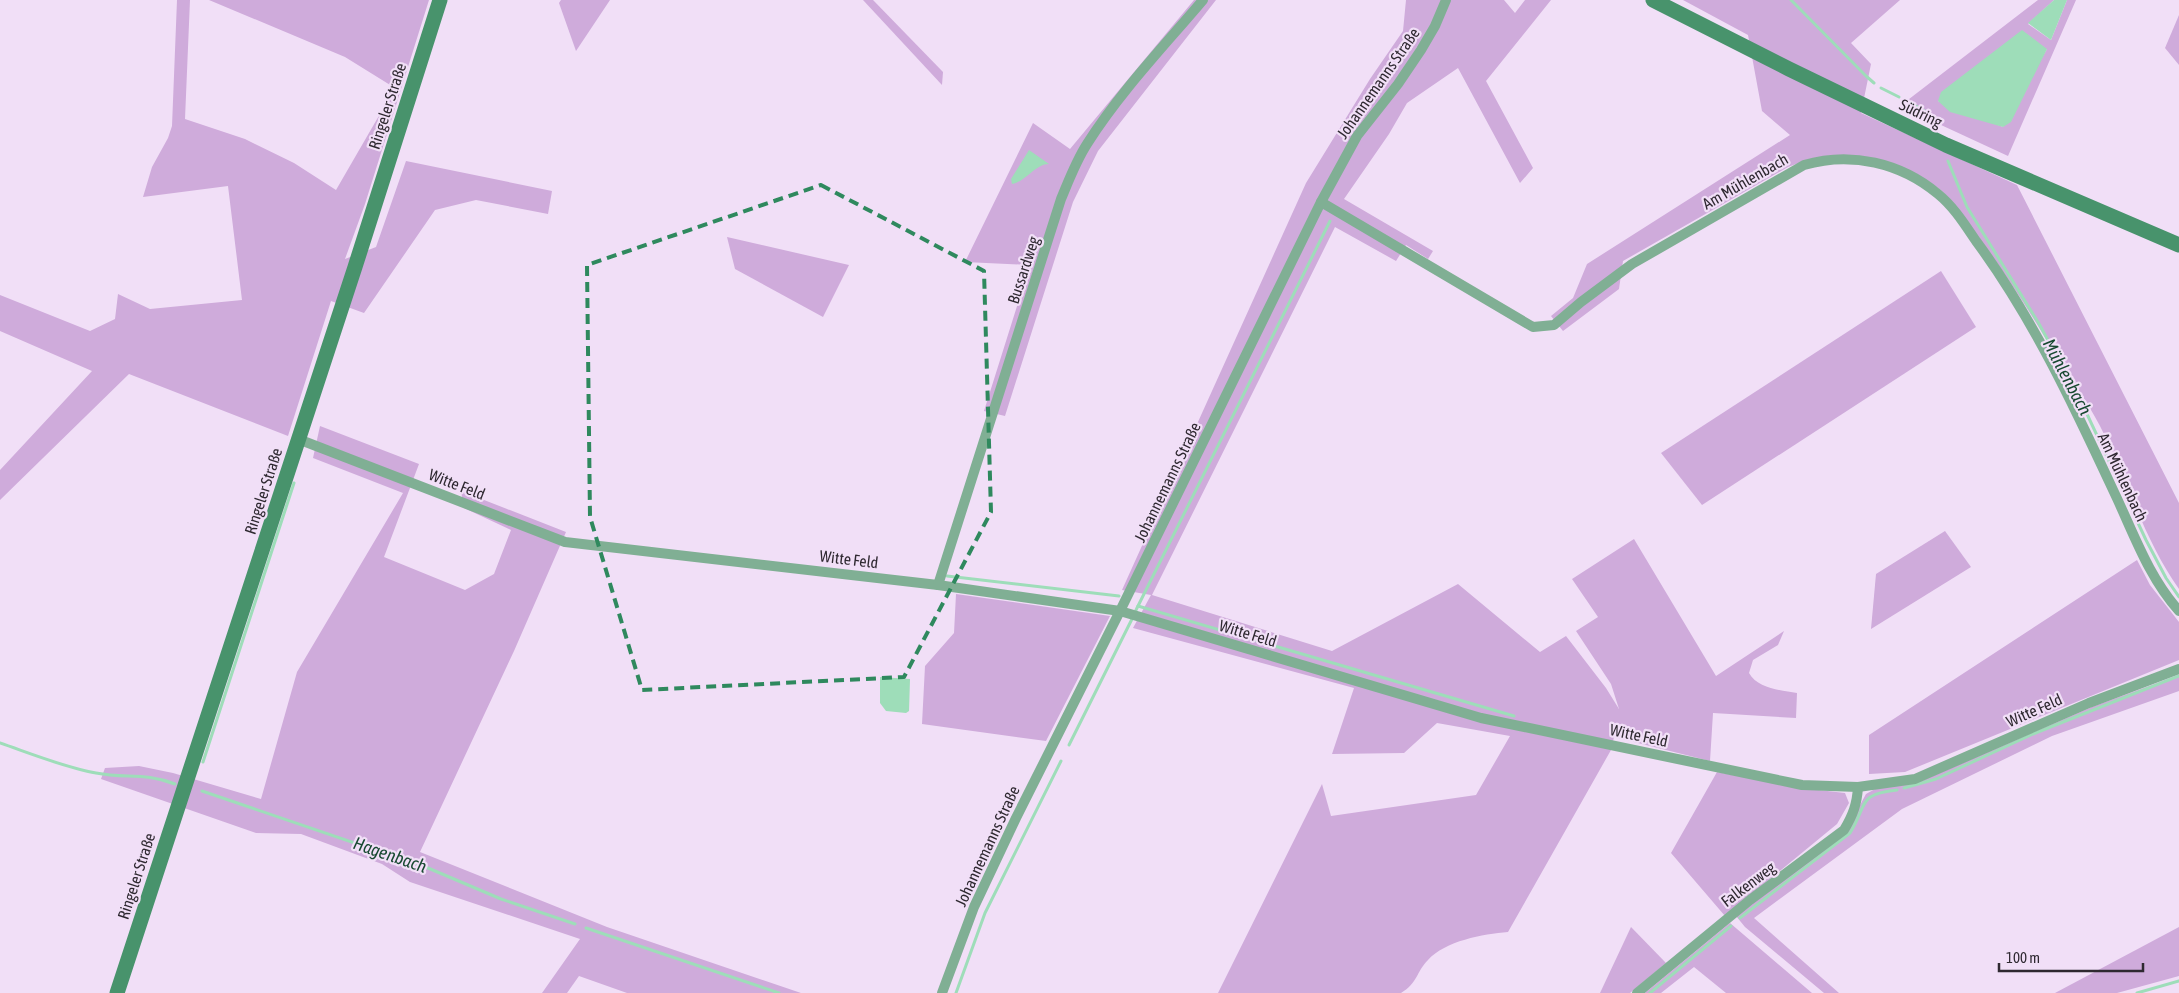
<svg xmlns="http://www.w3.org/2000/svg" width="2179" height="993" font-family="'Asap Condensed',sans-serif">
	<rect width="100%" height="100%" fill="#f1dff7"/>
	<g fill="#cfabdb" fill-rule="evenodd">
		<path d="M 177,0 L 190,0 L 185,119 L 245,139 L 294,163 L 336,190 L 395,88 L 345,57 L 209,0 L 429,0 L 365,204 L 345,259 L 376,247 L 406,161 L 552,191 L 548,214 L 476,200 L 435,210 L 364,313 L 331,301 L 288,436 L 129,374 L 0,500 L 0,470 L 92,371 L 0,331 L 0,295 L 90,331 L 115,319 L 118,294 L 150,309 L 242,300 L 228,186 L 143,197 L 152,167 L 168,138 L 172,126 Z"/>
		<path d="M 561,0 L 610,0 L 576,51 L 559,3 Z"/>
		<path d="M 863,0 L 873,0 L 943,72 L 942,85 Z"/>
		<path d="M 1194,0 L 1216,0 L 1098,151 L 1073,202 L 1005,416 L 984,411 L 1030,265 L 965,262 L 1033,123 L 1070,149 Z"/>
		<path d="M 1406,0 L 1504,0 L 1515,13 L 1525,0 L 1551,0 L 1486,81 L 1533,168 L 1520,183 L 1458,68 L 1407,103 L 1389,134 L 1344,199 L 1433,251 L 1428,259 L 1406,245 L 1396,261 L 1335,227 L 1152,595 L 1332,651 L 1458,584 L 1540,652 L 1566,636 L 1606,688 L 1619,709 L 1611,684 L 1576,631 L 1598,617 L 1572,579 L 1634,539 L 1716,676 L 1784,631 L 1778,645 L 1753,660 L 1749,673 C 1758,689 1781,690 1797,693 L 1796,718 L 1713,713 L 1710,761 L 1614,737 L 1611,750 L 1508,932 C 1483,934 1445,941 1428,960 C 1416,972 1418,983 1401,993 L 1218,993 L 1322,784 L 1331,816 L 1476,795 L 1510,736 L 1437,723 L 1404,753 L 1332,754 L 1354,688 L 1133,628 L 1151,595 L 1122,590 L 1306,183 L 1370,79 L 1403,31 Z"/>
		<path d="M 1683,0 L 1900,0 L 1851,43 L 1871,64 L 1861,113 L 2017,185 L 2179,503 L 2179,589 C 2144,540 2127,479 2100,426 C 2087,401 2070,378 2056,355 C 2027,308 1999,262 1965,220 C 1957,210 1948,195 1938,188 C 1889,155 1843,145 1788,167 L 1623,261 L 1619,289 L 1563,331 L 1551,316 L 1573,298 L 1587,264 L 1790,135 L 1762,111 L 1748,35 Z"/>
		<path d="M 2038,0 L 2054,0 L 2028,24 L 2051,40 L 2067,0 L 2076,0 L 2008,156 L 1900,106 ZM 2047,49 L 2003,127 L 1938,101 Z"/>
		<path d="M 2179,15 L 2179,65 L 2165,48 Z"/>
		<path d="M 727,237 L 849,265 L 823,317 L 735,269 Z"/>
		<path d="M 1941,271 L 1976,327 L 1702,505 L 1661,453 Z"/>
		<path d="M 320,426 L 419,464 L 384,557 L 465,590 L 494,574 L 511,530 L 464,508 L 461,491 L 566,532 L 514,651 L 420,852 L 607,927 L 801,993 L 627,993 L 579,976 L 567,993 L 542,993 L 580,939 L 410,882 L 382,864 L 301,834 L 256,833 L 101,779 L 105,768 L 139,766 L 173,773 L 261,799 L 297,672 L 403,493 L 313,458 Z"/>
		<path d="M 1945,531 L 1971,567 L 1871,629 L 1876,574 Z"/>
		<path d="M 2137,560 L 2150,585 L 2179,622 L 2179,660 L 1905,772 L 1869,774 L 1869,735 Z"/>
		<path d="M 956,594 L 1110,616 L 1046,741 L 922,724 L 925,666 L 954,633 Z"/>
		<path d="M 2179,675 L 2179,691 L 2052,736 L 1902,809 L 1754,918 L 1839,993 L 1824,993 L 1745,927 L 1736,916 L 1846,831 L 1866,794 L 1875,789 L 1919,782 L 2092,707 Z"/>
		<path d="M 1717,772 L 1801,788 L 1845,793 L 1849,803 L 1837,824 L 1725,916 L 1671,853 Z"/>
		<path d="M 1730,923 L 1812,993 L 1726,993 L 1694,967 L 1661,993 L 1645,993 Z"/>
		<path d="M 1631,927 L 1666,963 L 1630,993 L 1600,993 Z"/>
		<path d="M 2179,927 L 2179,976 L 2117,993 L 2055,993 Z"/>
	</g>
	<g fill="#9eddb9">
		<path d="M 2054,0 L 2067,0 L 2051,40 L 2028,23 Z"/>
		<path d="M 2022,30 L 2047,49 L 2011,122 L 2003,127 L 1950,112 L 1938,101 L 1941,92 Z"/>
		<path d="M 1029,150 L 1049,164 C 1035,164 1027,181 1012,184 L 1011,179 Z"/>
		<path d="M 880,677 L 910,679 L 909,711 L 906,713 L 886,711 L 880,703 Z"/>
	</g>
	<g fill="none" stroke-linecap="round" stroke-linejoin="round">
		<g stroke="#9eddb9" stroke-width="3">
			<path d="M 1791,0 L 1866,76 L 1874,83"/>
			<path d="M 1881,88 L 1899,97"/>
			<path d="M 1905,100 L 1930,114 L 1933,122"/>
			<path d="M 1948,161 L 1967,207 L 2038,322 L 2079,397 L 2146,540 L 2166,578 L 2179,597"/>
			<path d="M 947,576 L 1119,596"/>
			<path d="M 1138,606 L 1514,716"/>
			<path d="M 1136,610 L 1330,221"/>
			<path d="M 0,743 C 29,753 66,768 96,773 C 126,779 144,772 175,784"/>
			<path d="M 1069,745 L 1132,619"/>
			<path d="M 203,762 L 294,483"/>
			<path d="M 1904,788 L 1936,779 L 2033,734 L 2179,676"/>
			<path d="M 202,791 L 428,868 L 501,899 L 575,924"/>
			<path d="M 1740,918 L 1850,833 C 1868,804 1857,794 1897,790"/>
			<path d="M 586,928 L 779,993"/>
			<path d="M 956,993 L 985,913 L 1061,761"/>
			<path d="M 1650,993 L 1731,926"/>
			<path d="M 2137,993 L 2179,981"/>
		</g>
		<g stroke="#80af94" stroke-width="10">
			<path d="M 1321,202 L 1533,327 L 1554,325 L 1581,302 L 1632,264 L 1804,165 C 1851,151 1901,163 1938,194 C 1954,207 1965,225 1976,241 C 2033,318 2074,406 2114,492 C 2134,534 2148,576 2179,611"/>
			<path d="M 298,439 L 565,542 L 938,585 L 1120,611 L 1481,718 L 1802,785 L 1858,787 L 1915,779 L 2089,703 L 2179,669"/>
			<path d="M 938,585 L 1061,199 C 1069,180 1076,161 1087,144 C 1120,92 1164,46 1203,0"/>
			<path d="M 942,993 L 974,907 L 1016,818 L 1120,611 L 1321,202 L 1357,136 L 1398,84 L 1421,50 L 1435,26 L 1446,0"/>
			<path d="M 1637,993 L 1750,900 L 1844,830 C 1853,815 1857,804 1858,787"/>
		</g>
		<g stroke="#48936c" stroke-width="15">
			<path d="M 1653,0 L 1789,69 L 1946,145 L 2179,245"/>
			<path d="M 117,993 L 355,267 L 440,0"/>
		</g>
	</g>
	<path fill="none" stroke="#2f895e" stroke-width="4" stroke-dasharray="10 6" stroke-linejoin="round" d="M 821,185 L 984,271 L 991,512 L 904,677 L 642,690 L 590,517 L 587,265 Z"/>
	<g text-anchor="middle" stroke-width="4.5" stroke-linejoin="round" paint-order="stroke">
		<g font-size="16" fill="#2f2931" stroke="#f1dff7">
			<text transform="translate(1378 83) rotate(-55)" y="6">Johannemanns Straße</text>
			<text transform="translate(387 106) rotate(-72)" y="6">Ringeler Straße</text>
			<text transform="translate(1921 113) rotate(26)" y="6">Südring</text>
			<text transform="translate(1745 181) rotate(-30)" y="6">Am Mühlenbach</text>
			<text transform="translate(1023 270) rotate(-72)" y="6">Bussardweg</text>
			<text transform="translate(2123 477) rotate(65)" y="6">Am Mühlenbach</text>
			<text transform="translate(1167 482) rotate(-64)" y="6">Johannemanns Straße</text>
			<text transform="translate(457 484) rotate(21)" y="6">Witte Feld</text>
			<text transform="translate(263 491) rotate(-72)" y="6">Ringeler Straße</text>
			<text transform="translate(849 559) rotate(7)" y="6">Witte Feld</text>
			<text transform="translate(1248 633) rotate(17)" y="6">Witte Feld</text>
			<text transform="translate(2034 710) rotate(-24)" y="6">Witte Feld</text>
			<text transform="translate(1639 735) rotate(12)" y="6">Witte Feld</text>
			<text transform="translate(987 846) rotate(-65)" y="6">Johannemanns Straße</text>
			<text transform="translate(136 876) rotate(-72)" y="6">Ringeler Straße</text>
			<text transform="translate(1748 884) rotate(-37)" y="6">Falkenweg</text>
		</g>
		<g font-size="18" font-style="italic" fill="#184931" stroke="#f1dff7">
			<text transform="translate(2067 377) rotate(62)" y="6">Mühlenbach</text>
			<text transform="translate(390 855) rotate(19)" y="6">Hagenbach</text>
		</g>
	</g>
	<path d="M1999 963v8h144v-8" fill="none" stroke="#2f2931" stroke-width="2.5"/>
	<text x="2006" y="963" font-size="15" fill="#2f2931" stroke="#f1dff7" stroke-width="4" paint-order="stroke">100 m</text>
</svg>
